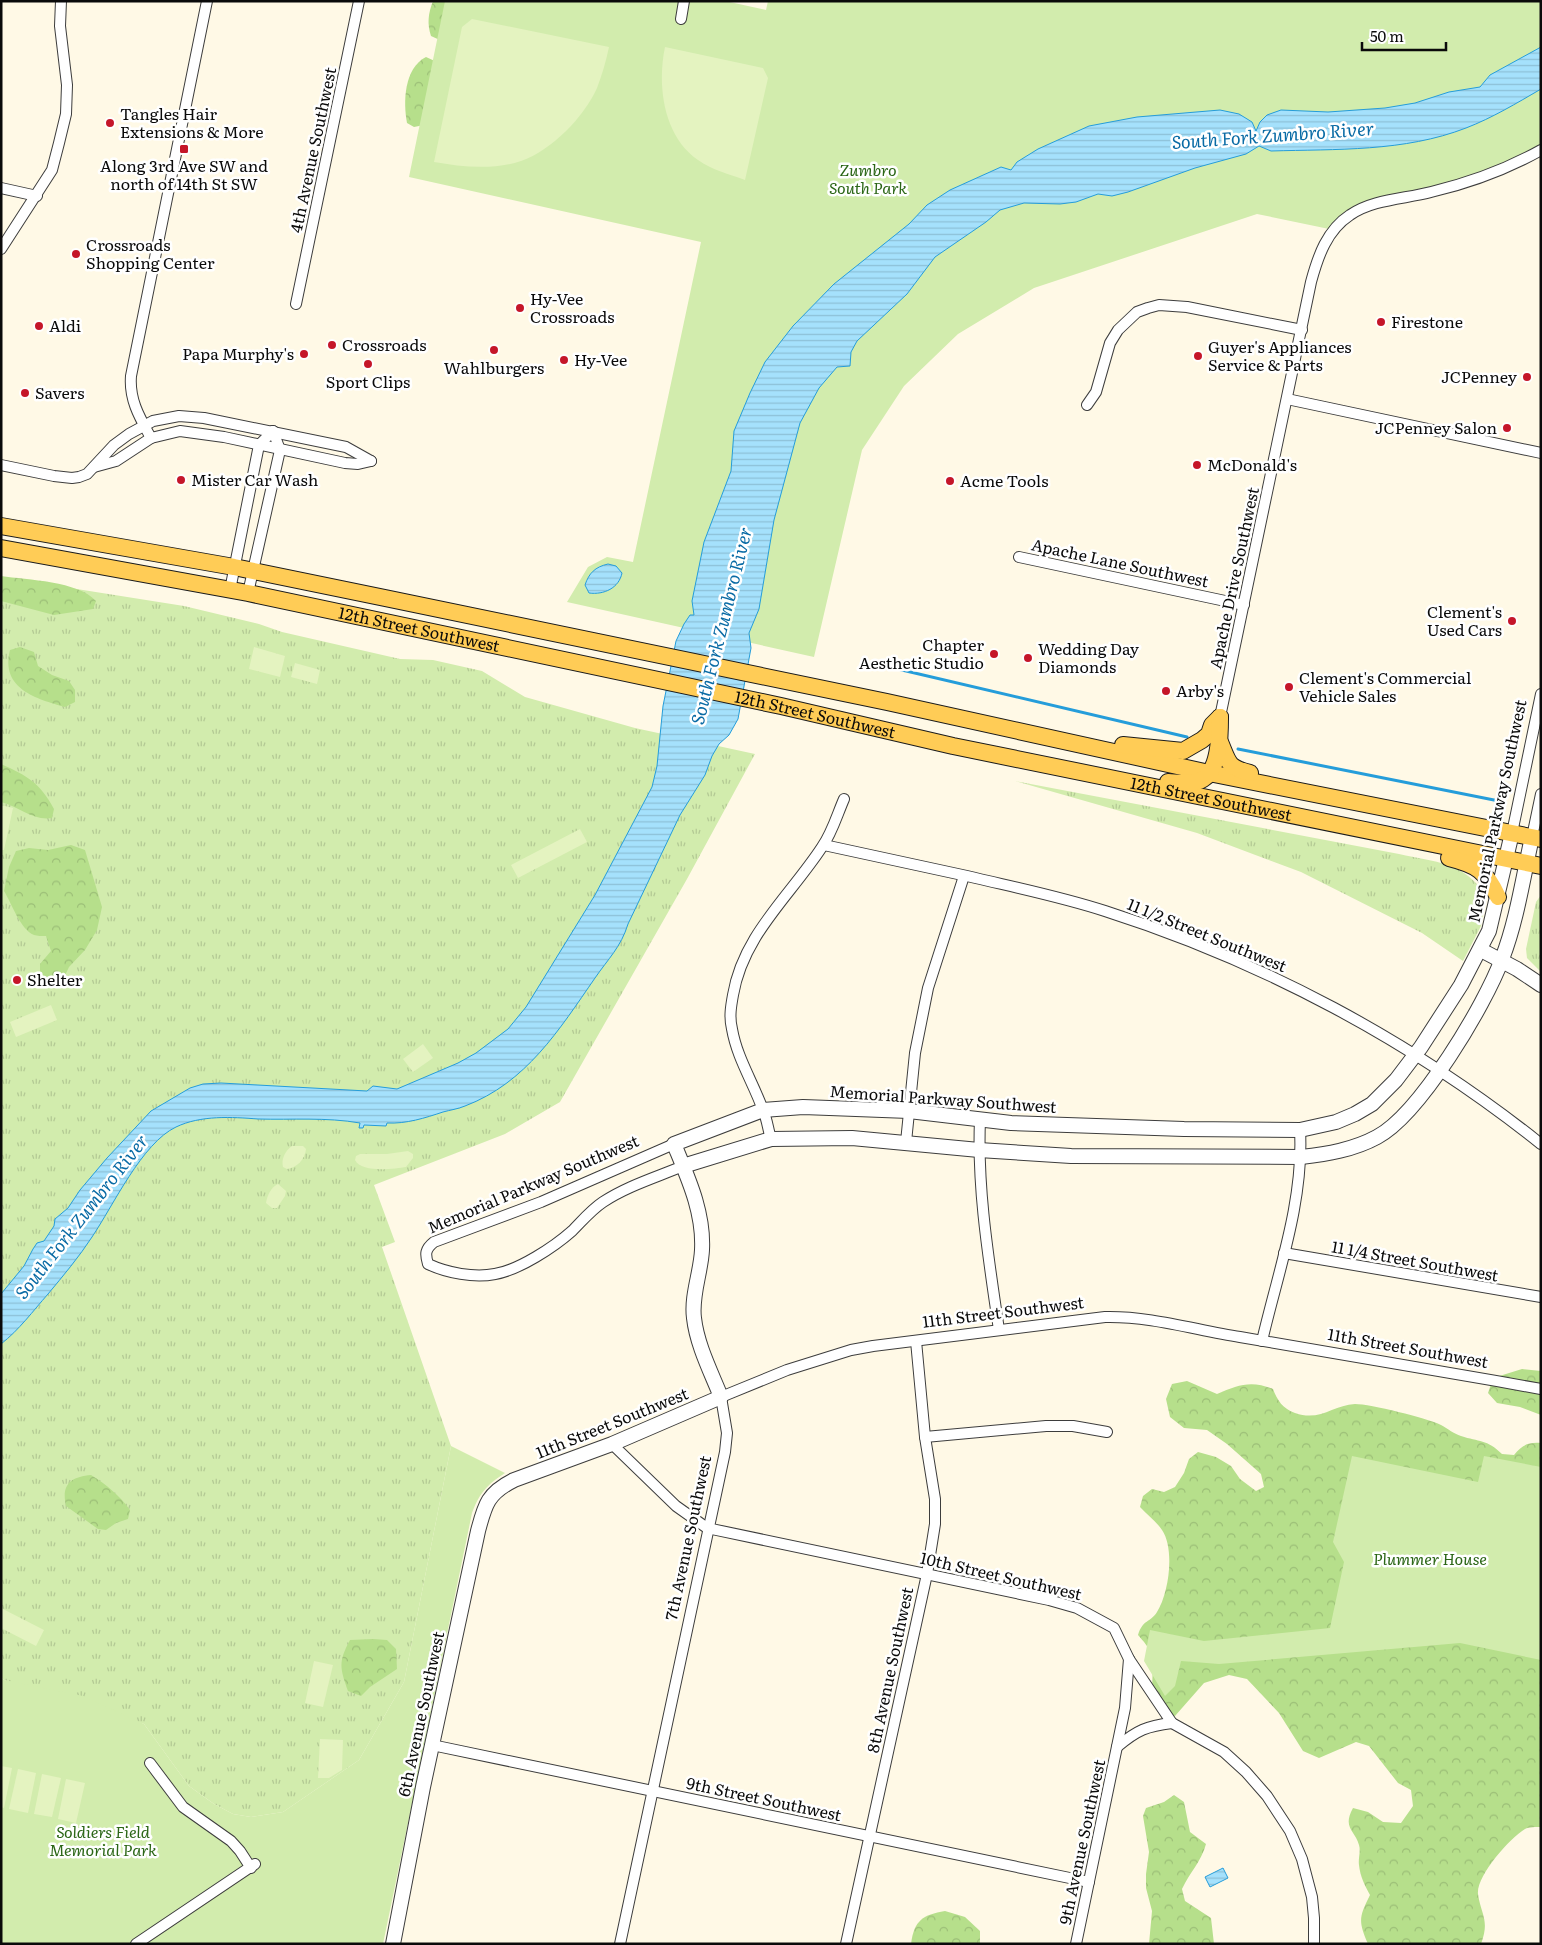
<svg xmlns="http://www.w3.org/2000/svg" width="1542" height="1945" font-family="Literata,serif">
	<defs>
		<pattern id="grass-tufts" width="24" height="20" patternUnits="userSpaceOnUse" patternTransform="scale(1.25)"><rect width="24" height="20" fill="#d2ecad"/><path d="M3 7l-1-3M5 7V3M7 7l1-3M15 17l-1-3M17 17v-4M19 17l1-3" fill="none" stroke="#b3c994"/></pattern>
		<pattern id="forest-crowns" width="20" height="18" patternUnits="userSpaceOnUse" patternTransform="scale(1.25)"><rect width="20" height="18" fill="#b6df8b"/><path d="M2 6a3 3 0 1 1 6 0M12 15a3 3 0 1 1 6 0" fill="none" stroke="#9bbe77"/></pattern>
		<pattern id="water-rules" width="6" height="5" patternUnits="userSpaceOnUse" patternTransform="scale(1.25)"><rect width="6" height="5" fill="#a5e1fc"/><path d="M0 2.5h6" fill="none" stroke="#8dc0d7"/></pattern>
	</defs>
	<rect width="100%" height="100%" fill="#fff9e6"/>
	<g fill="url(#grass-tufts)">
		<path d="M 1,577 L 184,606 L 259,624 L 282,632 L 400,659 L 433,660 L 482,671 L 525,697 L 635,728 L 755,754 L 687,879 L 560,1102 L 505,1134 L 374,1185 L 395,1242 L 382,1247 L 451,1446 L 404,1682 L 359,1760 L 283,1812 L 251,1817 L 233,1814 L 214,1804 L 189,1786 L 144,1724 L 4,1680 L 1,1677 Z"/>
		<path d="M 1015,781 L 1399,854 C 1435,862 1465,862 1486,896 L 1481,926 L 1463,961 L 1422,933 L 1301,872 L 1197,833 Z"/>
		<path d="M 1541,895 L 1541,972 L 1527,958 L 1526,949 L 1536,902 Z"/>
	</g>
	<g fill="url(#forest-crowns)">
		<path d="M 433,1 L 455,1 L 442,41 L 431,36 C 427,24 428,14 433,1 Z"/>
		<path d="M 426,57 L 437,62 L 424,125 L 414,127 L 407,123 C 403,102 404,68 426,57 Z"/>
		<path d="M 1,576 C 28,580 78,581 96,601 L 93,609 L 54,615 L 1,601 Z"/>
		<path d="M 20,647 L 34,652 L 38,666 L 52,675 L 69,681 L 75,690 L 75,702 L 65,707 C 37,699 0,689 10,650 Z"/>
		<path d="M 1,764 C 28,776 40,783 54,809 L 52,818 C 33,821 20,807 1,802 Z"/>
		<path d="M 71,845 L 85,850 L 102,907 L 97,930 L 85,950 L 69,967 L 60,986 L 46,985 L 40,979 L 40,964 L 51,951 L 46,936 C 42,936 37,936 34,935 C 20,929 12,904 4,891 L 9,867 L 16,851 L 29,848 L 48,850 Z"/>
		<path d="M 1522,1369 L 1541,1371 L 1541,1415 L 1520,1407 L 1497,1403 L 1488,1393 L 1493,1378 Z"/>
		<path d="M 1187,1381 L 1217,1394 C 1238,1385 1251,1380 1273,1389 C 1277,1400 1283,1409 1295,1413 C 1320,1422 1333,1405 1355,1404 C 1370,1404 1427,1418 1441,1425 C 1447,1428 1454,1434 1461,1436 C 1479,1442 1487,1439 1502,1454 L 1514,1455 C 1522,1445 1528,1442 1541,1443 L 1541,1827 C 1536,1827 1529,1827 1525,1829 C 1510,1838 1476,1876 1478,1894 C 1481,1915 1490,1920 1481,1944 L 1368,1944 C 1358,1921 1359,1917 1370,1895 C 1365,1886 1360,1876 1359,1865 C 1358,1859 1361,1851 1359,1845 C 1355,1830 1342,1828 1353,1808 L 1368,1812 L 1383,1822 L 1401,1823 L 1413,1806 L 1411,1790 L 1398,1783 L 1369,1746 L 1356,1742 L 1319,1758 L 1303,1751 L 1279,1713 L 1247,1679 L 1229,1675 L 1204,1683 L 1175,1716 L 1158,1712 C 1147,1690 1156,1676 1151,1655 C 1150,1648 1143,1641 1138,1635 C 1143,1619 1150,1623 1157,1612 C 1169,1593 1175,1549 1162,1530 C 1157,1522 1147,1515 1140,1507 L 1143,1496 L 1152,1489 L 1164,1492 L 1175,1487 L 1184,1473 L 1189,1459 L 1198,1452 L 1216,1457 L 1231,1466 L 1240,1479 L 1256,1491 L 1264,1487 L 1261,1474 L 1227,1444 L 1207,1430 L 1184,1428 L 1170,1417 L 1166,1399 L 1172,1384 Z"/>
		<path d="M 91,1475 C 107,1485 119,1495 130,1510 L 128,1519 L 116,1523 L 106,1530 L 98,1529 L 66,1506 C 61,1484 71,1477 91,1475 Z"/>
		<path d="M 373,1639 L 387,1640 L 396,1649 L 397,1669 L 370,1687 L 361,1696 L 348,1691 C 340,1668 338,1662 350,1640 Z"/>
		<path d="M 1174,1795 L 1184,1802 L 1190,1832 L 1206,1844 C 1201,1862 1190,1872 1182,1889 L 1185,1901 L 1211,1918 L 1214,1944 L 1149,1944 L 1152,1911 L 1146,1888 L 1146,1874 L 1149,1852 L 1143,1816 L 1146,1808 L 1164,1802 Z"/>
		<path d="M 945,1911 L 965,1917 L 980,1931 L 980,1944 L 911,1944 C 914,1920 923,1915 945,1911 Z"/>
	</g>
	<g fill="#d2ecad">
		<path d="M 445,1 L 725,1 L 766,10 L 768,1 L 1541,1 L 1541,150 L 1481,177 L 1378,203 L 1334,230 L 1257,214 L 1034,288 L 958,334 L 904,386 L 862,450 L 814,657 L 567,602 L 588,567 L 607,557 L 633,562 L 701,242 L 409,177 Z"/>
		<path d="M 451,1446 L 505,1473 C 487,1485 480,1492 472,1513 L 383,1944 L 1,1944 L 1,1677 L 4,1680 L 83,1696 L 144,1724 L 189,1786 L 214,1804 L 233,1814 L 251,1817 L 283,1812 L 359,1760 L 404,1682 Z"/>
		<path d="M 1352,1456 L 1478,1482 L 1484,1456 L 1541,1467 L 1541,1660 L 1460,1643 L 1219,1664 L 1181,1661 L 1175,1686 L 1165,1696 L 1144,1661 L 1150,1630 L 1204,1641 L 1330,1628 L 1344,1562 L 1333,1542 Z"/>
	</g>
	<g fill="#e4f3c0">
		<path d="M 472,19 L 609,47 C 606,61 602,75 597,88 C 584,117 552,150 521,161 C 494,170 462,167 434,162 L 462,27 Z"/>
		<path d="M 665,47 L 763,68 L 768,78 L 745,180 C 729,174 712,170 698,160 C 663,136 657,85 665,47 Z"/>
		<path d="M 254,647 L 285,656 L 280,677 L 249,669 Z"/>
		<path d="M 295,663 L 320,670 L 317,684 L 291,677 Z"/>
		<path d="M 1,805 L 13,808 L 4,850 L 1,850 Z"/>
		<path d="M 580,829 L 587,842 L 518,878 L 511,865 Z"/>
		<path d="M 51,1005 L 57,1020 L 16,1037 L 10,1022 Z"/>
		<path d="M 423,1044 L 433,1058 L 413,1072 L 403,1059 Z"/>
		<path d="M 292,1146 L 303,1146 L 306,1149 C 305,1159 297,1168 287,1169 L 283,1167 C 281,1159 285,1151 292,1146 Z"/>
		<path d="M 408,1151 L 413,1154 L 413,1158 L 406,1167 C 394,1169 361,1173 355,1160 L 356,1156 L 360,1154 L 387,1154 Z"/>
		<path d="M 278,1184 L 286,1191 L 285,1196 L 277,1208 L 272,1208 L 266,1203 C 267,1196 271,1187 278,1184 Z"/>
		<path d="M 1,1608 L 44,1630 L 36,1646 L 1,1628 Z"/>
		<path d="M 314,1661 L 333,1665 L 323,1707 L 305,1703 Z"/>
		<path d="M 320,1739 L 343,1740 L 342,1770 L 329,1778 L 318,1778 Z"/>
		<path d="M 1,1766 L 12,1768 L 4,1808 L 1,1807 Z"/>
		<path d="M 18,1769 L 36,1773 L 28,1813 L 9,1809 Z"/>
		<path d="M 42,1774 L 61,1778 L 52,1817 L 34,1814 Z"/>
		<path d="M 66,1779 L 85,1783 L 76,1823 L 58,1819 Z"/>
	</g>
	<g fill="url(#water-rules)" stroke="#259dda">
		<path d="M 1541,47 L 1541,89 C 1517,103 1492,118 1466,128 C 1404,152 1336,149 1271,151 L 1259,146 L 1246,154 L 1195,168 L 1128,192 L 1112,196 L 1098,194 L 1076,202 L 1060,204 L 1024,203 L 1000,210 L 986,222 L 935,257 L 907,294 L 857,341 L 851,352 L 850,366 L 837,367 L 819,388 L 800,423 L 774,520 L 759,609 L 749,633 L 751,648 L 738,719 L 729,735 L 719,744 L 712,756 L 705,775 L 680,815 L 628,924 C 621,947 608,959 595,978 C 559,1030 526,1083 465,1106 C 458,1109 450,1110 443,1112 C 425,1118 406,1124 387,1123 L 386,1126 L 364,1125 L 363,1128 L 359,1128 L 360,1123 C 326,1117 292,1120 258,1119 C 232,1117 201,1115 176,1127 C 142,1143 113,1206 92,1237 C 79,1257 63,1276 48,1294 C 33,1311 19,1330 1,1344 L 1,1294 L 24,1266 L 33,1249 L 37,1243 L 44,1241 L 54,1226 L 55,1219 L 68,1208 L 80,1190 L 107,1158 L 151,1111 L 190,1088 L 203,1084 L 221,1083 L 367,1091 L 373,1086 L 397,1089 L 458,1063 L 476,1053 L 508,1029 L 526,1007 L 595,895 L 652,787 L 657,766 L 663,706 L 676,641 L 684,624 L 690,615 L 694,615 L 692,601 L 704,542 L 731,471 L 734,431 L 750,393 L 765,362 L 793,326 L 834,284 L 909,224 L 927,205 L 950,190 L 1001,167 L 1011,170 L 1017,162 L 1038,149 L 1089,126 L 1137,117 L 1220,110 L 1239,114 L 1252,122 L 1256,131 L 1260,122 L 1267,115 L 1281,110 L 1328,112 L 1385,108 L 1415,103 L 1449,92 L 1480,87 L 1490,75 Z"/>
		<path d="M 608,564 L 616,566 L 622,573 C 619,588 604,595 589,593 L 585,585 C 589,573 595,567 608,564 Z"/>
		<path d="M 1223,1868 L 1228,1878 L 1210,1887 L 1205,1877 Z"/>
	</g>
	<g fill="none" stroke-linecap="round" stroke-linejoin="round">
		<g stroke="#259dda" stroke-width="3">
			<path d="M 872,663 L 1187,737"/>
			<path d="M 1238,749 L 1499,801"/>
		</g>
		<g stroke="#3d3d3d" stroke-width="12">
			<g id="minor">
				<path d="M 681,19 L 684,1"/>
				<path d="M 1,188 L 37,196"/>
				<path d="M 1,249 L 52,170 L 59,143 L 66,114 L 67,85 L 60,26 L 61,1"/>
				<path d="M 296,304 L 359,1"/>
				<path d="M 1287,399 L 1541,453"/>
				<path d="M 1087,405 L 1096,392 L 1110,343 L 1118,330 L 1137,312 L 1148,308 L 1159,305 L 1187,307 L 1302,330"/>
				<path d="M 151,438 C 140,418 129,400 131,376 L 207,1"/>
				<path d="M 1,465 L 54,476 L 72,478 L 79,477 L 87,474 L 114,445 L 129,434 L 153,421 L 179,416 L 204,418 L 346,447 L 371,461"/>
				<path d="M 94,467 L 116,461 L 151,438 L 180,431 L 224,437 L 345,463 L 358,464 L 371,461"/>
				<path d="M 1019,557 L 1244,605"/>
				<path d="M 230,590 L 259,445 L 273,431"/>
				<path d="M 248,593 L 280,450 L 273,431"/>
				<path d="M 1220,717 L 1311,282 C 1318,256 1327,230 1350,215 C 1373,199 1405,199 1431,192 C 1469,183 1507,169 1541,150"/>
				<path d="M 1512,833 L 1541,694"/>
				<path d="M 1532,837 L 1541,794"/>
				<path d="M 824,845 C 872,855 919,866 967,876 C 1013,887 1059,896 1105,911 C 1262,961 1412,1041 1541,1144"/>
				<path d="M 980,1120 C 977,1190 989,1261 999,1330"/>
				<path d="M 771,1139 C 768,1129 767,1119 763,1110 C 753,1082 737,1058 732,1029 C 729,1017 731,1006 733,995 C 743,935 790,896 822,847 C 832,833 837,815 844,799"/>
				<path d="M 906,1142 L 915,1053 L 928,988 L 964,876"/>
				<path d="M 674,1144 L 541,1202 L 434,1242 C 425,1249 425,1254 428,1264 C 447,1273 474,1278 495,1274 C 519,1270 554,1247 572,1231 C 582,1221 591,1210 603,1202 C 627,1186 657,1177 683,1166"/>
				<path d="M 1284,1253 L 1541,1297"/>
				<path d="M 1262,1341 C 1278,1272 1304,1201 1300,1130"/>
				<path d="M 925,1437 L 1046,1426 L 1073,1426 L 1107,1432"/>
				<path d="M 612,1444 L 676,1506 L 707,1528 L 1049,1600 L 1077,1608 L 1114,1628 L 1129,1659 L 1172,1723 L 1224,1752 L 1246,1772 L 1267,1796 L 1290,1831 L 1302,1859 L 1312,1897 L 1314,1918 L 1314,1944"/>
				<path d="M 432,1745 L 1089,1882"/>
				<path d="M 1117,1747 C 1137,1730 1147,1726 1172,1723"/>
				<path d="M 150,1763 L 183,1807 L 231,1841 L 240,1851 L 251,1868"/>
				<path d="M 136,1944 L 255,1864"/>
				<path d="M 620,1944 L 725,1452 L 727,1433 L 721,1397 L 787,1370 L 851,1350 L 873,1346 L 1105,1317 C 1151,1316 1195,1330 1240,1337 C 1341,1354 1441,1371 1541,1389"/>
				<path d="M 846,1944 L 927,1574 L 935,1524 L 935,1499 L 925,1437 L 916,1341"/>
				<path d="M 1076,1944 L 1125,1708 L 1129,1659"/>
			</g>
		</g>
		<g stroke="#3d3d3d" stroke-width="16">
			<g id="tertiary">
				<path d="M 1481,950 L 1517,969 L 1541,985"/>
				<path d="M 683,1166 L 771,1139 L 852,1138 L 979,1150 L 1071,1156 L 1301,1157 C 1327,1154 1353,1150 1377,1137 C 1420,1114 1485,1005 1502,959 C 1517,920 1523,878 1532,837"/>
				<path d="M 393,1944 L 423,1787 L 478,1531 C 485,1504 488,1493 514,1480 L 612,1444 L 721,1397 C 711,1372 697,1345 694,1318 C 691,1296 701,1272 702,1250 C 704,1212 688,1178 674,1144 L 763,1110 L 803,1107 L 909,1111 L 1011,1123 L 1184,1129 L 1300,1130 L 1336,1122 L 1355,1114 L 1372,1104 L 1396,1080 L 1421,1047 L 1461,985 L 1489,931 L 1512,833"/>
			</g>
		</g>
		<g stroke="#1b1b1b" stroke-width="18">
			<g id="primary">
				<path d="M 1,526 L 234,567 L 385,598 L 887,702 L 1209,773 L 1541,839"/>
				<path id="s1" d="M 1,548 L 248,593 L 781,706 L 953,746 L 1541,866"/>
				<path d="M 1220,742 C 1229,763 1227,767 1250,773"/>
				<path d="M 1123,745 L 1183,751 L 1202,740 L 1209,734 L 1212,725 L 1220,717"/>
				<path d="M 1168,782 C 1179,783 1194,785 1203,779 C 1220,769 1220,734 1220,717"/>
				<path d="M 1449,858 C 1477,865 1486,871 1498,897"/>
			</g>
		</g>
		<use href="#minor" stroke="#fff" stroke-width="10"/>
		<use href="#tertiary" stroke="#fff" stroke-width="14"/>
		<use href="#primary" stroke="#ffcc56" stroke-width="16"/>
	</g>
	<g fill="#c51629" stroke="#fff" stroke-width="2">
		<circle cx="110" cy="123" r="5"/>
		<rect x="179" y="144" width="10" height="10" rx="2.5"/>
		<circle cx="76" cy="254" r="5"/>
		<circle cx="520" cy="308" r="5"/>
		<circle cx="1381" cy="322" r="5"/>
		<circle cx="39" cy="326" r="5"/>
		<circle cx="332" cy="345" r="5"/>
		<circle cx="494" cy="350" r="5"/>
		<circle cx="304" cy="354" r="5"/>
		<circle cx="1198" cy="356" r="5"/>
		<circle cx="564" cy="360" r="5"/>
		<circle cx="368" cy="364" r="5"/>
		<circle cx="1527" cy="377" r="5"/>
		<circle cx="25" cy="393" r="5"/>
		<circle cx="1507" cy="428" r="5"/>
		<circle cx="1197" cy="465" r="5"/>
		<circle cx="181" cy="480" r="5"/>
		<circle cx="950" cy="481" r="5"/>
		<circle cx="1512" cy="621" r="5"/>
		<circle cx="994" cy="654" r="5"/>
		<circle cx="1028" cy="658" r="5"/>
		<circle cx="1289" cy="687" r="5"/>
		<circle cx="1166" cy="691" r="5"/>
		<circle cx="17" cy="980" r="5"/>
	</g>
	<g text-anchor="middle" stroke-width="5" stroke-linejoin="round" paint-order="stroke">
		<g font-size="16" fill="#0a0a0a" stroke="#fff" text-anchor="start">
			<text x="120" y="120">Tangles Hair<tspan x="120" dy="18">Extensions &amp; More</tspan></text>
			<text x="184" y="172" text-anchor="middle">Along 3rd Ave SW and<tspan x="184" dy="18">north of 14th St SW</tspan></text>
			<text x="86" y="251">Crossroads<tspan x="86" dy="18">Shopping Center</tspan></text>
			<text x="530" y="305">Hy-Vee<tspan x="530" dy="18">Crossroads</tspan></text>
			<text x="1391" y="328">Firestone</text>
			<text x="49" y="332">Aldi</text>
			<text x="342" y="351">Crossroads</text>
			<text x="1208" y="353">Guyer's Appliances<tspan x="1208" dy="18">Service &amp; Parts</tspan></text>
			<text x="294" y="360" text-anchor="end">Papa Murphy's</text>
			<text x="574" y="366">Hy-Vee</text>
			<text x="494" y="374" text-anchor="middle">Wahlburgers</text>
			<text x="1517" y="383" text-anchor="end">JCPenney</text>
			<text x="368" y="388" text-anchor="middle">Sport Clips</text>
			<text x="35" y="399">Savers</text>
			<text x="1497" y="434" text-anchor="end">JCPenney Salon</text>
			<text x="1207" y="471">McDonald's</text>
			<text x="191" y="486">Mister Car Wash</text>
			<text x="960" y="487">Acme Tools</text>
			<text x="1502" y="618" text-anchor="end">Clement's<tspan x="1502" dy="18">Used Cars</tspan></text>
			<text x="984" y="651" text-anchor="end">Chapter<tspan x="984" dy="18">Aesthetic Studio</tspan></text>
			<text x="1038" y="655">Wedding Day<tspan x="1038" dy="18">Diamonds</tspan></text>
			<text x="1299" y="684">Clement's Commercial<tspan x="1299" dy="18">Vehicle Sales</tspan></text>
			<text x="1176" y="697">Arby's</text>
			<text x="27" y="986">Shelter</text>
		</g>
		<g font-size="16" fill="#0a0a0a" stroke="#fff">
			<text transform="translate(313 150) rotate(-78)" y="6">4th Avenue Southwest</text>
			<text transform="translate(1120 563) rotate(12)" y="6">Apache Lane Southwest</text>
			<text transform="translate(1234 578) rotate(-78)" y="6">Apache Drive Southwest</text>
			<text dy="6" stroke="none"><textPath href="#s1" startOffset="426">12th Street Southwest</textPath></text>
			<text dy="6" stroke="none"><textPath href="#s1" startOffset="831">12th Street Southwest</textPath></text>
			<text dy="6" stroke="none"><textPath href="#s1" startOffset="1236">12th Street Southwest</textPath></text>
			<text transform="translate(1497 811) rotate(-78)" y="6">Memorial Parkway Southwest</text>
			<text transform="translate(1207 935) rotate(22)" y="6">11 1/2 Street Southwest</text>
			<text transform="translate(943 1099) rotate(4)" y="6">Memorial Parkway Southwest</text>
			<text transform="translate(533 1184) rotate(-23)" y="6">Memorial Parkway Southwest</text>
			<text transform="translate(1415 1261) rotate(10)" y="6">11 1/4 Street Southwest</text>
			<text transform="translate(1003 1312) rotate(-7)" y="6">11th Street Southwest</text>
			<text transform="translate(1408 1348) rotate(10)" y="6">11th Street Southwest</text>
			<text transform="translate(612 1423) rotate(-22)" y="6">11th Street Southwest</text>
			<text transform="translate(688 1538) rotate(-78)" y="6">7th Avenue Southwest</text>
			<text transform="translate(1001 1576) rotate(13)" y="6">10th Street Southwest</text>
			<text transform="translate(890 1670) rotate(-78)" y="6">8th Avenue Southwest</text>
			<text transform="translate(421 1714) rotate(-78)" y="6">6th Avenue Southwest</text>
			<text transform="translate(764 1799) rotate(12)" y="6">9th Street Southwest</text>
			<text transform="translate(1082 1842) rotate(-78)" y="6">9th Avenue Southwest</text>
		</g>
		<g font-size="16" font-style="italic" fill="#2b6616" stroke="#fff">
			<text x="868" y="176">Zumbro<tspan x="868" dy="18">South Park</tspan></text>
			<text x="1430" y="1565">Plummer House</text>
			<text x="103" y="1838">Soldiers Field<tspan x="103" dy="18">Memorial Park</tspan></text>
		</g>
		<g font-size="18" font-style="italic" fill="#096ba5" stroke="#fff">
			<text transform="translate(1273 136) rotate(-4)" y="6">South Fork Zumbro River</text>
			<text transform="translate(722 626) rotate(-76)" y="6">South Fork Zumbro River</text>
			<text transform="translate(82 1217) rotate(-52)" y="6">South Fork Zumbro River</text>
		</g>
	</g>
	<rect width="1542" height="1945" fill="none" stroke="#0a0a0a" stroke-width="5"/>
	<path d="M1362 42v8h84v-8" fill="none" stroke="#0a0a0a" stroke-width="2.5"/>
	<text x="1370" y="42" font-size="15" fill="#0a0a0a" stroke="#ffffff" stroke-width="4" paint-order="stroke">50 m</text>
</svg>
